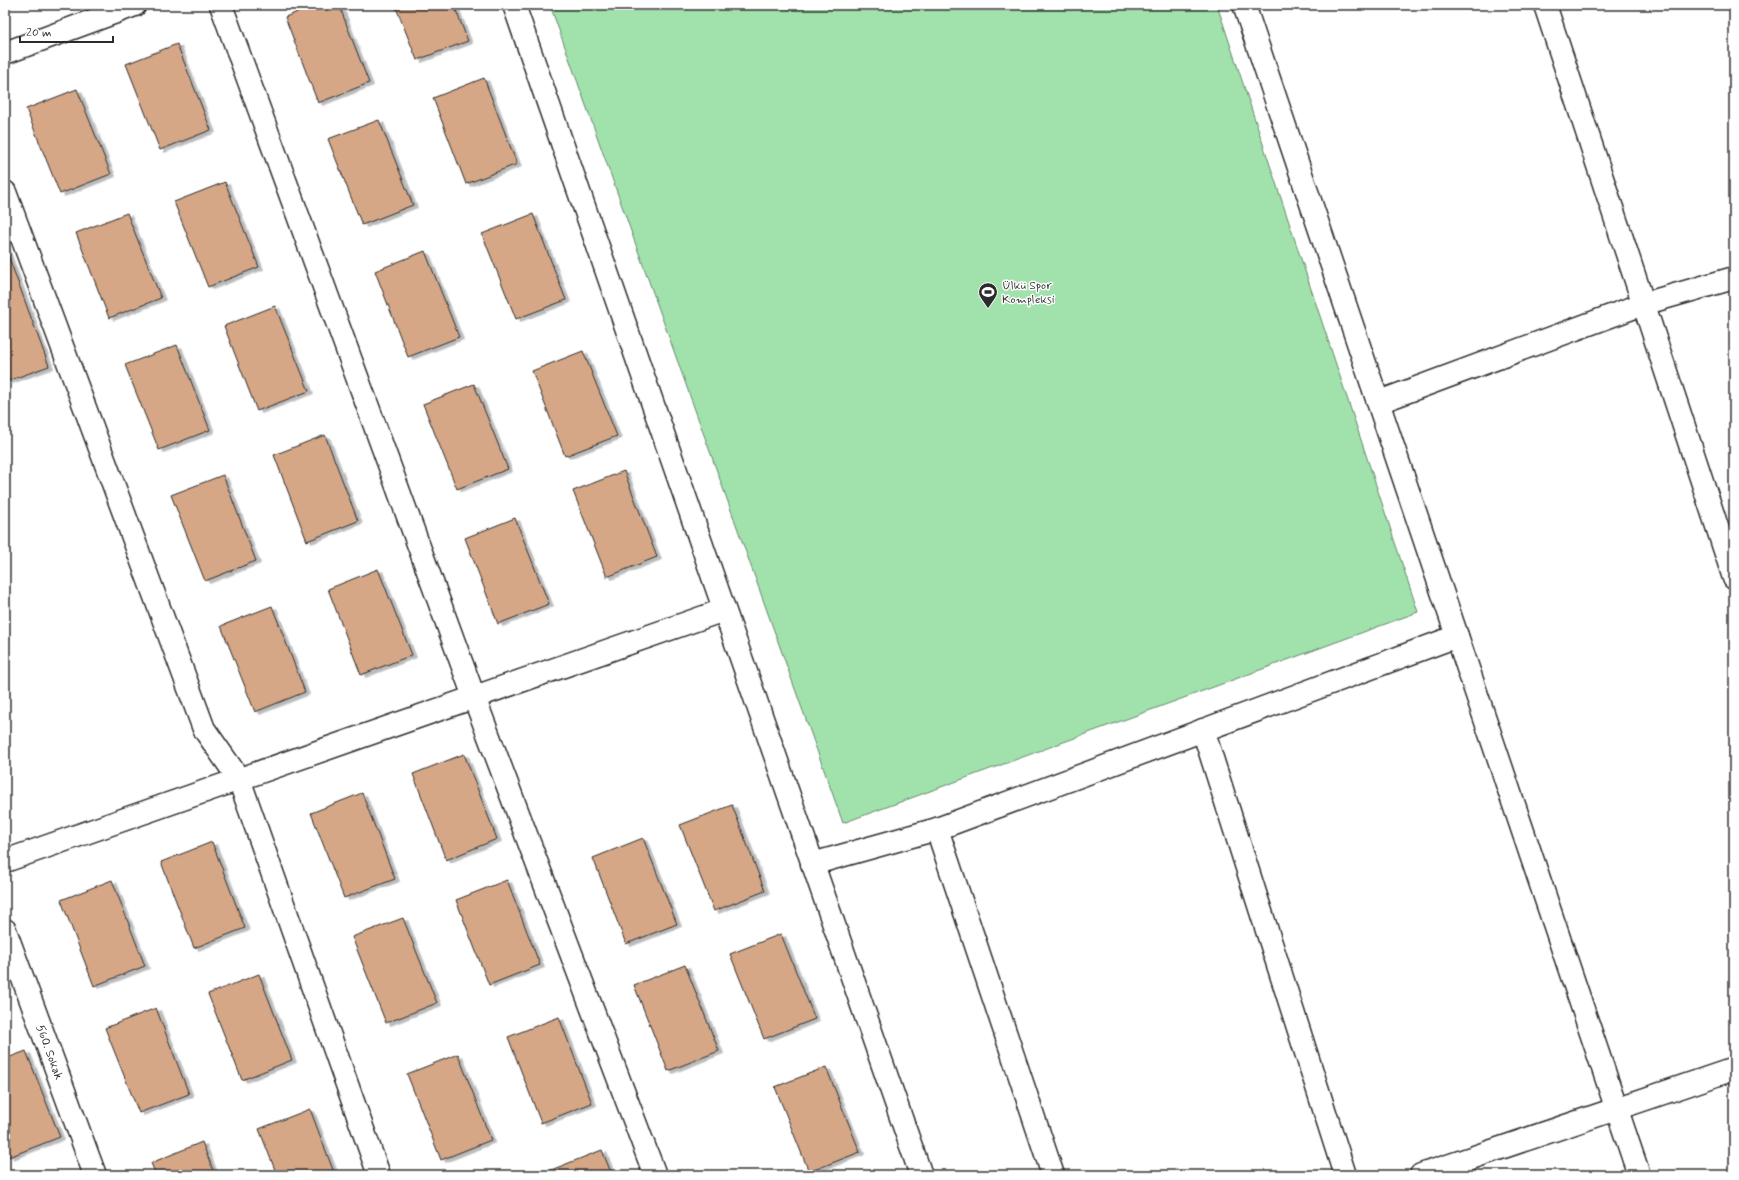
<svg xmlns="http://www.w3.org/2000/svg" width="1739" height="1180" font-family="Mynerve,sans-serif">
	<defs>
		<filter id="shadow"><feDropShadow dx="4.5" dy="2.5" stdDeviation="0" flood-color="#0004"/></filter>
	</defs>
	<rect width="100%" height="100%" fill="#fff"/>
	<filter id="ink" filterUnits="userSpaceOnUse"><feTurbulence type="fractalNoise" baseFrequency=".025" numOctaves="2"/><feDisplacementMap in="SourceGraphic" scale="8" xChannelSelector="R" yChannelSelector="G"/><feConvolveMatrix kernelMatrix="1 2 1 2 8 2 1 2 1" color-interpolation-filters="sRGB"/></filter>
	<g filter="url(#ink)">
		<path fill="#a1e2ac" stroke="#66866c" d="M 550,5 L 1217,5 L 1418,612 L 843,823 Z"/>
		<g fill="#d5a787" stroke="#2b2b2b" filter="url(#shadow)">
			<path d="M 316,5 L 339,5 L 369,83 L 318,103 L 285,17 Z"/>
			<path d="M 395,5 L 454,5 L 468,41 L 417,60 Z"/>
			<path d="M 177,44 L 211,130 L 160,150 L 126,64 Z"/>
			<path d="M 484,78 L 517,164 L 466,184 L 433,98 Z"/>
			<path d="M 77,89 L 111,174 L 60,194 L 26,109 Z"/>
			<path d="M 379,120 L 413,205 L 362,225 L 328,139 Z"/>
			<path d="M 225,182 L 259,267 L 208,287 L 174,202 Z"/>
			<path d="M 127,213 L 161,298 L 109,318 L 76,233 Z"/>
			<path d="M 533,214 L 566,300 L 516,319 L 482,234 Z"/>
			<path d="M 5,247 L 49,366 L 5,382 Z"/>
			<path d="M 425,251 L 459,337 L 408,357 L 375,271 Z"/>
			<path d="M 275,306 L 309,391 L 257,411 L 224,326 Z"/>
			<path d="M 177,345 L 210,430 L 159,450 L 125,365 Z"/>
			<path d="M 583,351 L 617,436 L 565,456 L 532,371 Z"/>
			<path d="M 474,384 L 508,469 L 457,489 L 423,404 Z"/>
			<path d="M 325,435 L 358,521 L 307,541 L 274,455 Z"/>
			<path d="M 624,471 L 657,557 L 607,577 L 573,491 Z"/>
			<path d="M 223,475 L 256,561 L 205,581 L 171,495 Z"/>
			<path d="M 515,518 L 549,604 L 498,624 L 465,538 Z"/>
			<path d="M 378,569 L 412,655 L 361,675 L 328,589 Z"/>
			<path d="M 272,606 L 305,692 L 255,712 L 221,626 Z"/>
			<path d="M 464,754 L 497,839 L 446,860 L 413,774 Z"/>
			<path d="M 362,793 L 395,879 L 344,898 L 311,813 Z"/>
			<path d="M 732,805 L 765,891 L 714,911 L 680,825 Z"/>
			<path d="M 643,838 L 677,924 L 626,944 L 593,858 Z"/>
			<path d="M 212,842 L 245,928 L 194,948 L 161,862 Z"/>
			<path d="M 112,880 L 145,966 L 94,986 L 61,900 Z"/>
			<path d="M 507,880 L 540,965 L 489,985 L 456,900 Z"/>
			<path d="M 403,918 L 437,1003 L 386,1023 L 352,937 Z"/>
			<path d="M 781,934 L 815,1019 L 764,1039 L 730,954 Z"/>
			<path d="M 685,965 L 719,1051 L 668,1071 L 634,985 Z"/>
			<path d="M 259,974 L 292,1060 L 242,1080 L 208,994 Z"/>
			<path d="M 156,1008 L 189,1094 L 139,1113 L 105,1028 Z"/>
			<path d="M 559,1017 L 592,1103 L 541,1123 L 508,1037 Z"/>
			<path d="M 26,1051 L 60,1137 L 9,1157 L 5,1147 L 5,1059 Z"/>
			<path d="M 458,1054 L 491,1140 L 441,1160 L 407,1074 Z"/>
			<path d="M 826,1067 L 860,1152 L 809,1172 L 775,1087 Z"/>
			<path d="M 310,1109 L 335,1175 L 277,1175 L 259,1129 Z"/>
			<path d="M 202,1142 L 215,1175 L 156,1175 L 151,1163 Z"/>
			<path d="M 602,1150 L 612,1175 L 553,1175 L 551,1170 Z"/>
		</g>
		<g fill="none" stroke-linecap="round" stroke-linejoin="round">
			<g stroke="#2b2b2b" stroke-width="25">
				<g id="minor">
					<path d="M 221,5 L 474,697 L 655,1175"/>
					<path d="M 514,5 L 921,1175"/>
					<path d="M 1244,5 L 1639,1175"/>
					<path d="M 1545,5 L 1734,578"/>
					<path d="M 5,53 L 135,5"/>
					<path d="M 5,192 L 204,729 L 239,779 L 379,1175"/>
					<path d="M 1379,402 L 1643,304 L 1734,278"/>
					<path d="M 1203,730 L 1345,1175"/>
					<path d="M 937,829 L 1053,1175"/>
					<path d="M 5,861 L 724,610"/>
					<path d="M 812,864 L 937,829 L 1457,636"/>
					<path id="s1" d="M 5,930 L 95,1175"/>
					<path d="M 1421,1175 L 1734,1069"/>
				</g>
			</g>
			<use href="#minor" stroke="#fff" stroke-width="22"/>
		</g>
	</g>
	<defs>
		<g id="stadium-pin" transform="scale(1)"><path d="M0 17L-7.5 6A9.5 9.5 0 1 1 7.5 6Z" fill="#2b2b2b" stroke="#fff"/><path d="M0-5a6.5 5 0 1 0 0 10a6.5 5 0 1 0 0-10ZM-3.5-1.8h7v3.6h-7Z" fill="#fff"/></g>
	</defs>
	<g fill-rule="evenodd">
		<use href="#stadium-pin" x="988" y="292"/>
	</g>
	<g text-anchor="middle" stroke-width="3" stroke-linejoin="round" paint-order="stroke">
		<g font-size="12" fill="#2b2b2b" stroke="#fff" text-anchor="start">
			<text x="1002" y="289">Ülkü Spor<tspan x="1002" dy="14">Kompleksi</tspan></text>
		</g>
		<g font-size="12" fill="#2b2b2b" stroke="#fff">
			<text dy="4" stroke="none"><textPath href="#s1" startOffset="130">560. Sokak</textPath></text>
		</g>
	</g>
	<rect width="1739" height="1180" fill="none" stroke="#fff" stroke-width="20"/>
	<rect x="10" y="10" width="1719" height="1160" fill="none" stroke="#2b2b2b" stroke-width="1.5" filter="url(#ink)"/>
	<path d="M20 36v6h93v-6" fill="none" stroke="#2b2b2b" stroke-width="2"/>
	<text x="26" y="36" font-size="12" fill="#2b2b2b" stroke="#ffffff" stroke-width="3" paint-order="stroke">20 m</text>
</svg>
